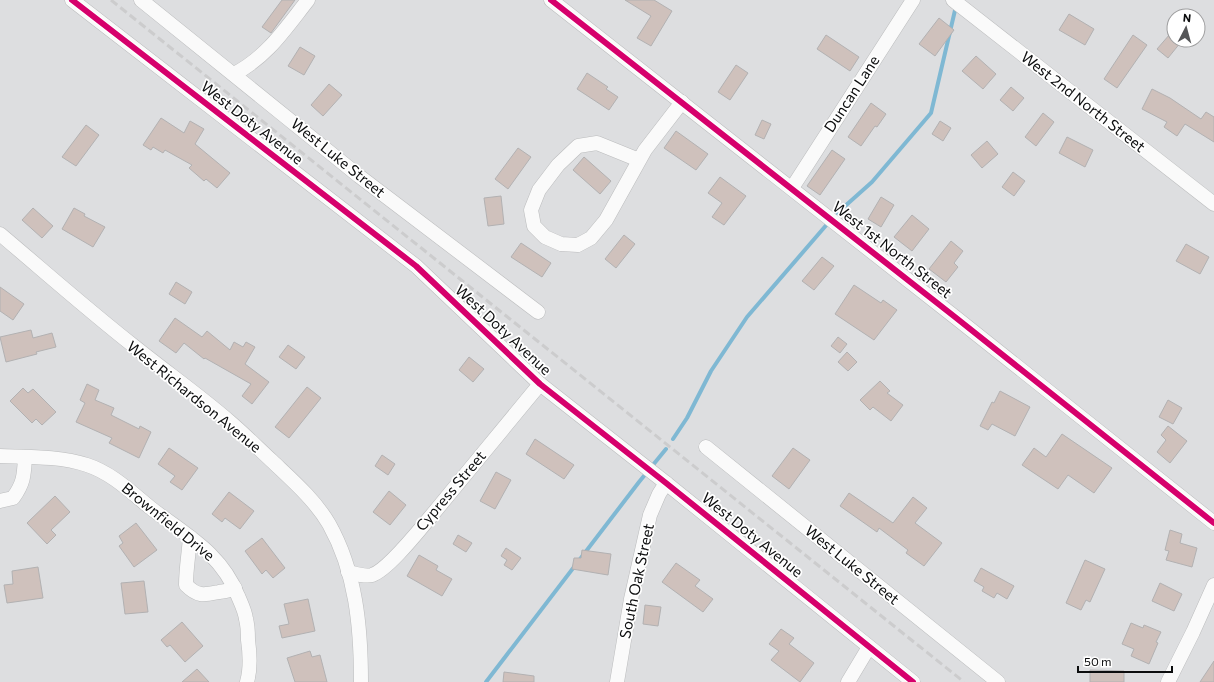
<svg xmlns="http://www.w3.org/2000/svg" width="1214" height="682" font-family="Commissioner,sans-serif">
	<rect width="100%" height="100%" fill="#dddee0"/>
	<g fill="none" stroke-linecap="round" stroke-linejoin="round">
		<g stroke="#7fb8d3" stroke-width="4">
			<path d="M 673,439 L 687,418 L 711,371 L 747,317 L 835,215 L 872,182 L 931,113 L 956,6"/>
			<path d="M 486,682 L 639,482 L 666,449"/>
		</g>
	</g>
	<g fill="#cfc1bc" stroke="#b2b1b2">
		<path d="M 282,0 L 295,0 L 271,33 L 262,27 Z"/>
		<path d="M 625,0 L 654,0 L 672,11 L 651,46 L 637,38 L 651,16 Z"/>
		<path d="M 1069,14 L 1094,29 L 1085,45 L 1059,30 Z"/>
		<path d="M 939,18 L 954,30 L 935,56 L 919,44 Z"/>
		<path d="M 1170,34 L 1174,37 L 1174,40 L 1178,40 L 1181,42 L 1168,58 L 1157,49 Z"/>
		<path d="M 826,35 L 859,57 L 850,71 L 817,49 Z"/>
		<path d="M 1133,35 L 1147,45 L 1117,88 L 1104,79 Z"/>
		<path d="M 300,47 L 315,56 L 304,75 L 288,66 Z"/>
		<path d="M 976,56 L 996,74 L 983,89 L 962,71 Z"/>
		<path d="M 736,65 L 748,73 L 730,100 L 718,92 Z"/>
		<path d="M 587,73 L 608,87 L 606,89 L 618,97 L 609,110 L 577,89 Z"/>
		<path d="M 329,84 L 342,95 L 323,116 L 311,105 Z"/>
		<path d="M 1011,87 L 1024,98 L 1013,111 L 1000,100 Z"/>
		<path d="M 1152,89 L 1170,98 L 1201,119 L 1206,112 L 1214,117 L 1214,142 L 1185,124 L 1177,136 L 1164,127 L 1167,122 L 1142,109 Z"/>
		<path d="M 871,103 L 886,114 L 877,127 L 875,126 L 861,146 L 848,137 Z"/>
		<path d="M 1043,113 L 1054,122 L 1036,146 L 1025,137 Z"/>
		<path d="M 161,118 L 184,133 L 190,121 L 204,129 L 195,144 L 230,173 L 217,188 L 206,179 L 204,181 L 189,168 L 192,165 L 165,150 L 163,153 L 153,147 L 151,150 L 143,145 Z"/>
		<path d="M 762,120 L 771,124 L 764,139 L 755,135 Z"/>
		<path d="M 940,121 L 951,128 L 943,141 L 932,134 Z"/>
		<path d="M 86,125 L 99,135 L 76,166 L 62,157 Z"/>
		<path d="M 676,131 L 708,154 L 696,170 L 664,148 Z"/>
		<path d="M 1067,137 L 1093,150 L 1085,167 L 1059,153 Z"/>
		<path d="M 987,141 L 998,154 L 982,168 L 971,155 Z"/>
		<path d="M 518,148 L 531,157 L 508,189 L 495,179 Z"/>
		<path d="M 832,150 L 845,159 L 820,195 L 807,186 Z"/>
		<path d="M 584,157 L 611,181 L 600,194 L 573,170 Z"/>
		<path d="M 1013,172 L 1025,181 L 1014,196 L 1002,187 Z"/>
		<path d="M 720,177 L 746,196 L 724,225 L 712,217 L 722,203 L 708,193 Z"/>
		<path d="M 501,196 L 504,224 L 488,226 L 484,198 Z"/>
		<path d="M 881,197 L 894,205 L 881,227 L 868,219 Z"/>
		<path d="M 33,208 L 53,226 L 42,238 L 22,220 Z"/>
		<path d="M 74,208 L 85,214 L 84,216 L 105,227 L 93,247 L 62,229 Z"/>
		<path d="M 912,215 L 929,229 L 912,251 L 894,237 Z"/>
		<path d="M 624,235 L 635,244 L 616,268 L 605,259 Z"/>
		<path d="M 951,241 L 963,251 L 954,263 L 958,267 L 946,282 L 929,269 Z"/>
		<path d="M 521,243 L 551,263 L 542,277 L 511,257 Z"/>
		<path d="M 1186,244 L 1209,257 L 1200,274 L 1176,261 Z"/>
		<path d="M 822,257 L 834,266 L 814,290 L 802,281 Z"/>
		<path d="M 176,282 L 192,292 L 185,304 L 169,294 Z"/>
		<path d="M 854,285 L 881,303 L 883,300 L 897,310 L 874,340 L 835,314 Z"/>
		<path d="M 0,287 L 24,304 L 13,320 L 0,311 Z"/>
		<path d="M 175,318 L 202,337 L 207,331 L 230,350 L 234,342 L 243,347 L 246,342 L 255,347 L 245,364 L 269,382 L 252,404 L 242,396 L 251,384 L 205,358 L 204,359 L 184,343 L 176,353 L 159,341 Z"/>
		<path d="M 31,330 L 33,338 L 52,333 L 56,347 L 36,352 L 37,354 L 6,362 L 0,337 Z"/>
		<path d="M 838,337 L 847,344 L 840,353 L 831,346 Z"/>
		<path d="M 288,345 L 305,357 L 296,369 L 279,357 Z"/>
		<path d="M 847,352 L 857,362 L 848,371 L 838,362 Z"/>
		<path d="M 469,357 L 484,369 L 473,382 L 459,370 Z"/>
		<path d="M 880,381 L 890,391 L 887,393 L 903,405 L 891,421 L 873,407 L 870,410 L 860,400 Z"/>
		<path d="M 87,384 L 99,390 L 95,400 L 114,408 L 111,415 L 139,429 L 140,426 L 151,432 L 139,458 L 109,443 L 112,438 L 76,422 L 85,403 L 80,400 Z"/>
		<path d="M 307,387 L 321,398 L 289,438 L 275,427 Z"/>
		<path d="M 23,388 L 28,393 L 33,389 L 56,412 L 42,425 L 36,419 L 32,423 L 10,401 Z"/>
		<path d="M 1000,391 L 1030,407 L 1015,436 L 992,424 L 988,430 L 980,426 L 992,402 L 994,403 Z"/>
		<path d="M 1168,400 L 1182,408 L 1173,424 L 1159,417 Z"/>
		<path d="M 1168,426 L 1187,441 L 1170,463 L 1157,452 L 1166,440 L 1161,435 Z"/>
		<path d="M 1062,434 L 1112,468 L 1094,493 L 1068,475 L 1058,489 L 1022,465 L 1034,448 L 1046,457 Z"/>
		<path d="M 535,439 L 574,465 L 564,479 L 526,454 Z"/>
		<path d="M 169,448 L 198,468 L 182,490 L 170,482 L 175,476 L 158,464 Z"/>
		<path d="M 793,448 L 810,460 L 789,489 L 772,476 Z"/>
		<path d="M 382,455 L 395,464 L 388,475 L 375,466 Z"/>
		<path d="M 496,472 L 511,480 L 495,509 L 480,501 Z"/>
		<path d="M 389,491 L 406,505 L 390,525 L 373,512 Z"/>
		<path d="M 229,492 L 254,511 L 240,529 L 225,518 L 222,522 L 212,514 Z"/>
		<path d="M 849,493 L 893,523 L 913,497 L 927,508 L 915,523 L 942,543 L 924,566 L 906,553 L 908,550 L 879,528 L 877,532 L 840,506 Z"/>
		<path d="M 55,496 L 70,512 L 51,530 L 56,535 L 47,544 L 27,523 Z"/>
		<path d="M 136,523 L 157,550 L 134,567 L 119,546 L 123,543 L 119,536 Z"/>
		<path d="M 1170,530 L 1182,534 L 1180,543 L 1197,548 L 1192,567 L 1166,560 L 1169,551 L 1165,550 Z"/>
		<path d="M 458,535 L 472,543 L 466,552 L 453,544 Z"/>
		<path d="M 262,538 L 285,568 L 273,578 L 266,570 L 262,574 L 245,551 Z"/>
		<path d="M 506,548 L 521,558 L 512,570 L 504,565 L 507,560 L 501,556 Z"/>
		<path d="M 582,550 L 611,554 L 608,575 L 572,569 L 574,558 L 581,558 Z"/>
		<path d="M 419,555 L 438,566 L 436,570 L 452,579 L 442,596 L 407,576 Z"/>
		<path d="M 1085,560 L 1105,569 L 1090,602 L 1086,600 L 1081,610 L 1066,603 Z"/>
		<path d="M 676,563 L 700,580 L 695,586 L 713,599 L 703,612 L 662,582 Z"/>
		<path d="M 38,567 L 43,598 L 7,603 L 4,585 L 13,584 L 12,571 Z"/>
		<path d="M 981,568 L 1014,586 L 1007,599 L 997,593 L 994,598 L 982,591 L 984,587 L 974,581 Z"/>
		<path d="M 144,581 L 148,612 L 125,614 L 121,583 Z"/>
		<path d="M 1160,583 L 1182,594 L 1174,611 L 1152,601 Z"/>
		<path d="M 308,599 L 315,631 L 282,638 L 279,626 L 289,624 L 284,604 Z"/>
		<path d="M 645,605 L 661,607 L 658,626 L 643,624 Z"/>
		<path d="M 182,622 L 203,646 L 185,662 L 170,645 L 167,647 L 161,640 Z"/>
		<path d="M 1131,623 L 1143,628 L 1144,625 L 1161,632 L 1156,642 L 1158,643 L 1149,664 L 1131,656 L 1134,649 L 1122,644 Z"/>
		<path d="M 781,629 L 794,638 L 789,644 L 814,663 L 800,682 L 771,660 L 779,651 L 769,644 Z"/>
		<path d="M 310,651 L 312,657 L 320,655 L 327,682 L 295,682 L 287,658 Z"/>
		<path d="M 1214,661 L 1214,682 L 1200,682 Z"/>
		<path d="M 197,669 L 209,682 L 182,682 Z"/>
		<path d="M 1090,670 L 1124,671 L 1124,682 L 1090,682 Z"/>
		<path d="M 504,672 L 534,676 L 534,682 L 503,682 Z"/>
	</g>
	<g fill="none" stroke-linecap="round" stroke-linejoin="round">
		<g stroke="#bbbcbd" stroke-width="15">
			<g id="minor">
				<path d="M 72,0 L 416,266 L 540,384 L 666,483 L 913,682"/>
				<path d="M 141,0 L 359,176 L 538,312"/>
				<path d="M 551,0 L 955,317 L 1214,523"/>
				<path d="M 953,0 L 1214,204"/>
				<path d="M 234,74 C 267,57 285,29 308,0"/>
				<path d="M 639,160 L 597,143 L 578,146 L 558,165 L 539,190 L 531,210 L 534,226 L 545,237 L 561,244 L 578,245 L 591,238 L 606,220 L 645,150 L 682,102"/>
				<path d="M 792,188 L 913,0"/>
				<path d="M 0,234 C 45,272 89,311 135,347 C 166,372 199,395 230,422 C 244,434 258,448 272,461 C 292,480 315,500 329,524 C 356,572 361,627 361,682"/>
				<path d="M 706,447 L 998,682"/>
				<path d="M 0,456 C 28,457 60,456 87,465 C 112,473 132,493 152,509 C 187,536 221,553 238,596 C 241,603 245,611 246,619 C 248,626 248,633 248,640 C 250,654 251,668 247,682"/>
				<path d="M 0,501 L 13,498 C 24,483 24,475 25,457"/>
				<path d="M 190,537 C 189,553 186,568 186,585 C 198,597 204,595 219,592 C 225,591 229,591 235,588"/>
				<path d="M 348,572 C 356,574 365,577 372,575 C 388,570 420,529 432,515 C 468,471 504,428 540,384"/>
				<path d="M 617,682 L 631,599 L 650,515 L 659,494 L 666,483"/>
				<path d="M 848,682 L 869,647"/>
				<path d="M 1168,682 L 1193,632 L 1214,585"/>
			</g>
		</g>
		<use href="#minor" stroke="#fafafa" stroke-width="14"/>
		<path stroke="#cccccd" stroke-width="3" stroke-dasharray="8 4" stroke-linecap="butt" d="M 111,0 L 964,682"/>
		<g stroke="#fff" stroke-width="8">
			<g id="cycleway">
				<path d="M 72,0 L 416,266 L 540,384 L 666,483 L 913,682"/>
				<path d="M 551,0 L 955,317 L 1214,523"/>
			</g>
		</g>
		<use href="#cycleway" stroke="#d6006c" stroke-width="6"/>
	</g>
	<g text-anchor="middle" stroke-width="3.5" stroke-linejoin="round" paint-order="stroke">
		<g font-size="15" fill="#0c0d0e" stroke="#fff">
			<text transform="translate(852 94) rotate(-57)" y="5">Duncan Lane</text>
			<text transform="translate(1083 102) rotate(38)" y="5">West 2nd North Street</text>
			<text transform="translate(252 123) rotate(38)" y="5">West Doty Avenue</text>
			<text transform="translate(338 158) rotate(39)" y="5">West Luke Street</text>
			<text transform="translate(892 250) rotate(38)" y="5">West 1st North Street</text>
			<text transform="translate(503 330) rotate(43)" y="5">West Doty Avenue</text>
			<text transform="translate(194 397) rotate(39)" y="5">West Richardson Avenue</text>
			<text transform="translate(451 491) rotate(-50)" y="5">Cypress Street</text>
			<text transform="translate(168 522) rotate(39)" y="5">Brownfield Drive</text>
			<text transform="translate(752 535) rotate(39)" y="5">West Doty Avenue</text>
			<text transform="translate(852 565) rotate(39)" y="5">West Luke Street</text>
			<text transform="translate(637 581) rotate(-78)" y="5">South Oak Street</text>
		</g>
	</g>
	<g transform="translate(1186 28) rotate(6)"><circle r="19" fill="#ffffff" stroke="#9e9e9f"/>
	<path d="M0-3L7 15L0 10L-7 15Z" fill="#555658"/>
	<text y="-6" font-size="11" font-weight="bold" text-anchor="middle" fill="#0c0d0e">N</text>
	</g>
	<path d="M1078 666v6h94v-6" fill="none" stroke="#0c0d0e" stroke-width="2"/>
	<text x="1084" y="666" font-size="12" fill="#0c0d0e" stroke="#ffffff" stroke-width="3" paint-order="stroke">50 m</text>
</svg>
